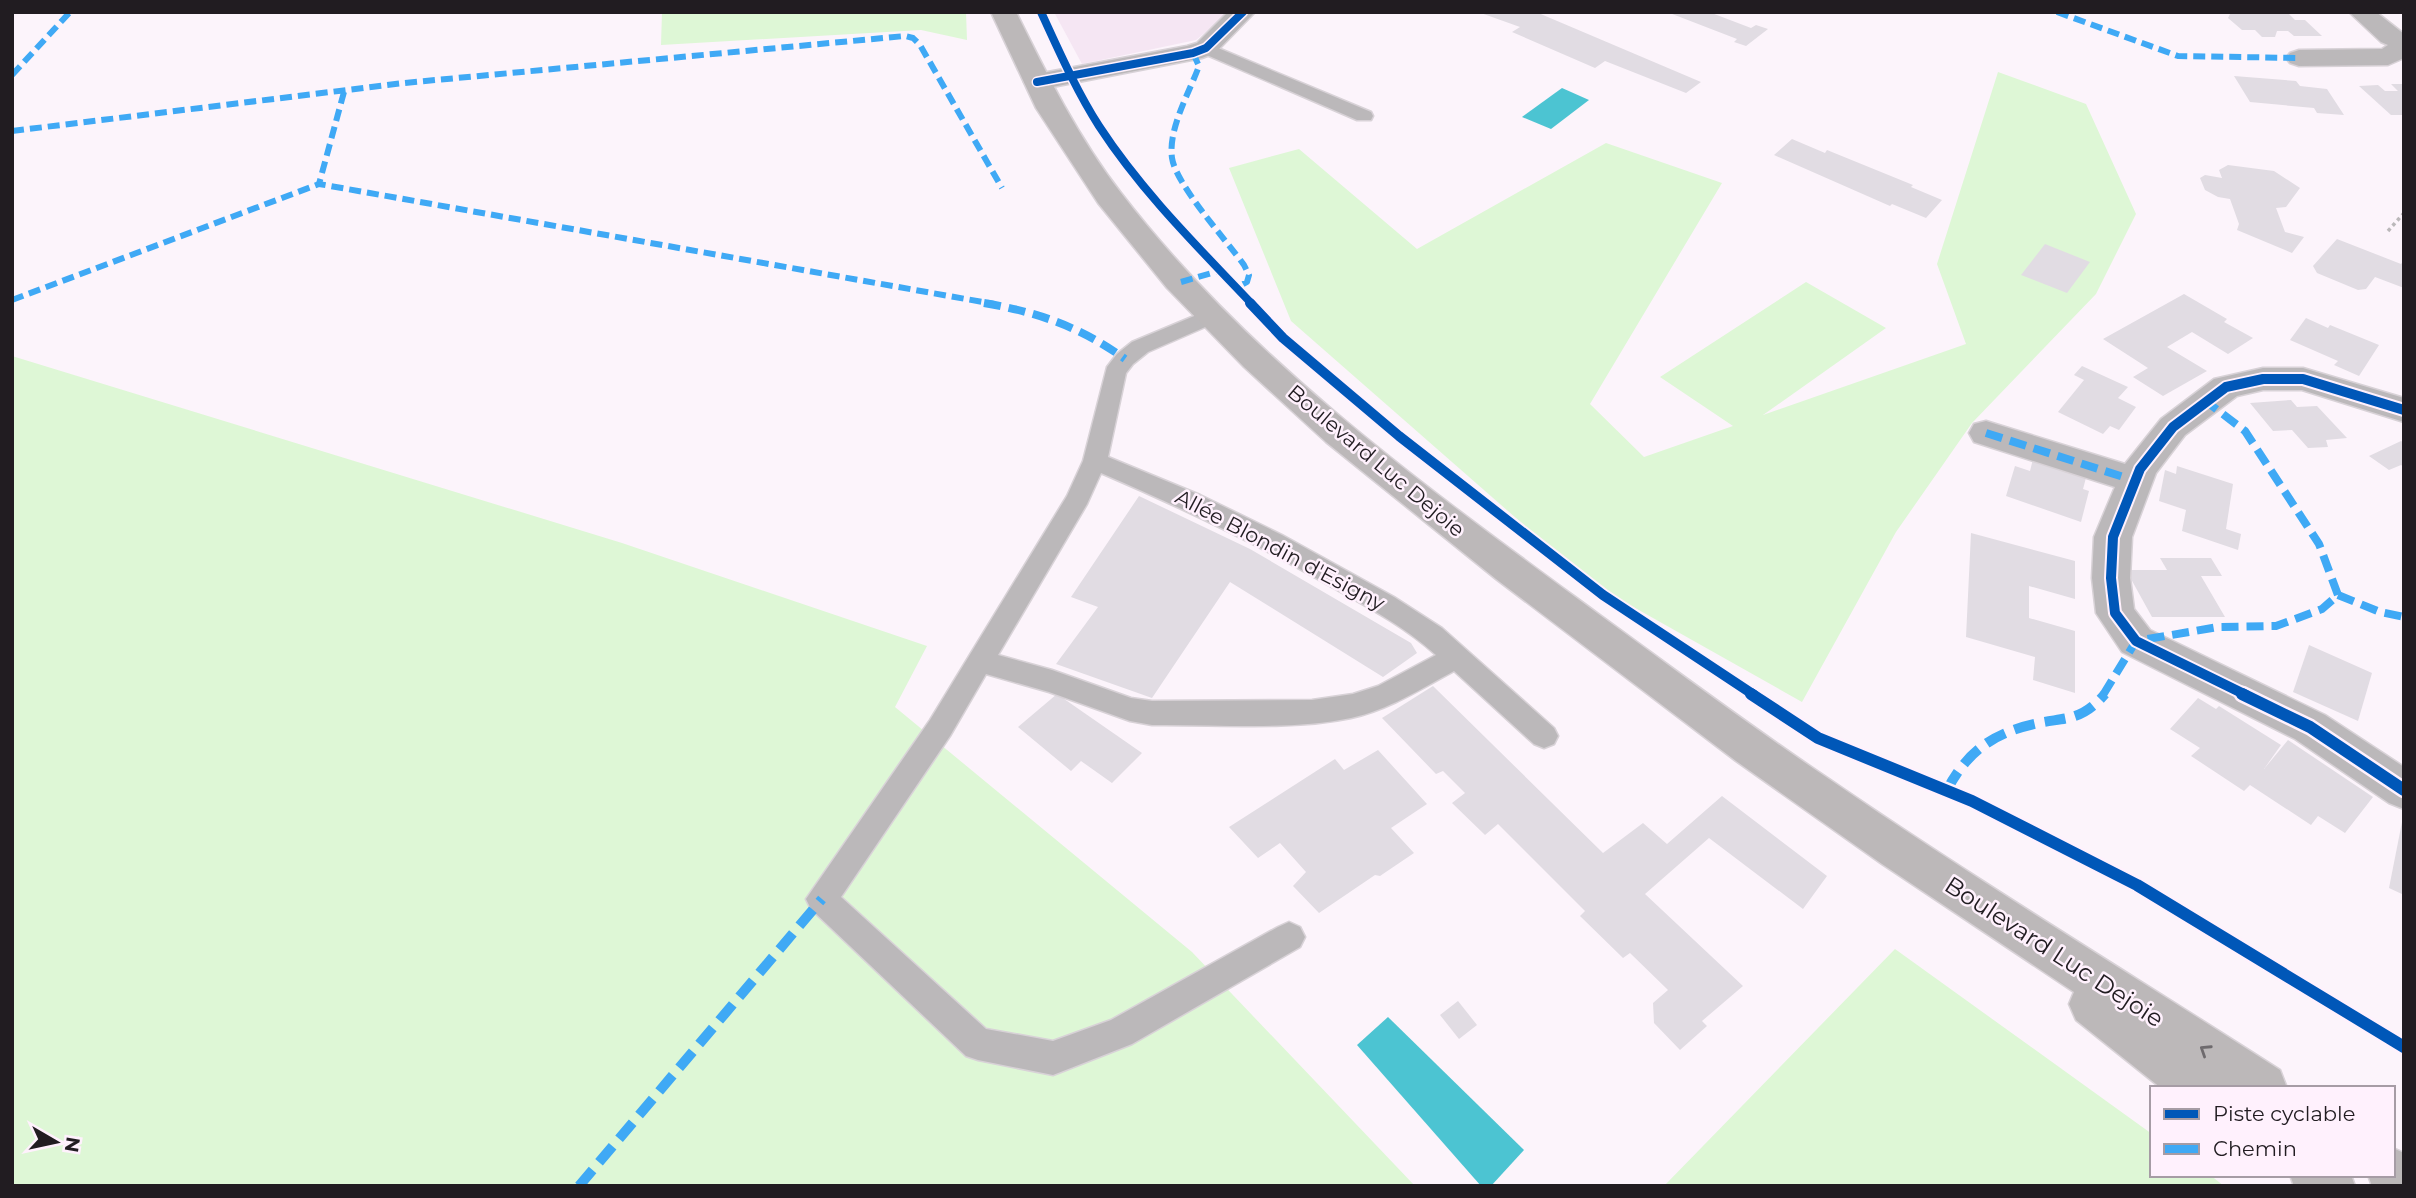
<svg xmlns="http://www.w3.org/2000/svg" width="2416" height="1198" font-family="Montserrat,sans-serif">
	<rect width="100%" height="100%" fill="#fcf4fb"/>
	<path fill="#f5e6f3" d="M 1054,12 L 1230,12 L 1196,40 L 1082,64 Z"/>
	<g fill="#def7d6">
		<path d="M 662,12 L 966,12 L 967,40 L 921,30 L 661,45 Z"/>
		<path d="M 1998,72 L 2086,104 L 2136,214 L 2096,294 L 1972,423 L 1896,532 L 1802,702 L 1589,582 L 1291,321 L 1229,168 L 1299,149 L 1417,249 L 1606,143 L 1722,183 L 1590,404 L 1644,457 L 1733,426 L 1660,377 L 1806,282 L 1886,328 L 1763,415 L 1966,344 L 1937,264 Z"/>
		<path d="M 12,356 L 622,543 L 927,646 L 895,707 L 1192,952 L 1415,1186 L 12,1186 Z"/>
		<path d="M 1895,949 L 2152,1134 L 2152,1175 L 2210,1175 L 2224,1186 L 1664,1186 Z"/>
	</g>
	<g fill="#4cc4d2">
		<path d="M 1562,88 L 1589,100 L 1551,129 L 1522,117 Z"/>
		<path d="M 1388,1017 L 1524,1150 L 1491,1186 L 1481,1186 L 1357,1045 Z"/>
	</g>
	<g fill="#e1dce3">
		<path d="M 1478,12 L 1536,12 L 1701,82 L 1686,93 L 1605,61 L 1595,68 L 1512,32 L 1520,27 Z"/>
		<path d="M 1667,12 L 1709,12 L 1751,28 L 1756,25 L 1768,29 L 1746,46 L 1734,42 L 1737,39 Z"/>
		<path d="M 2231,12 L 2287,12 L 2295,20 L 2305,20 L 2322,36 L 2294,36 L 2288,31 L 2277,31 L 2275,37 L 2262,37 L 2255,30 L 2242,30 L 2228,18 Z"/>
		<path d="M 2234,76 L 2296,81 L 2300,86 L 2327,89 L 2344,115 L 2317,113 L 2314,108 L 2250,102 Z"/>
		<path d="M 2391,84 L 2404,84 L 2404,115 L 2391,115 L 2359,86 L 2378,85 L 2385,91 L 2398,91 Z"/>
		<path d="M 1792,139 L 1825,153 L 1827,150 L 1913,185 L 1911,187 L 1942,200 L 1926,218 L 1892,204 L 1890,206 L 1774,155 Z"/>
		<path d="M 2228,165 L 2274,171 L 2300,188 L 2286,207 L 2276,208 L 2285,232 L 2304,237 L 2292,253 L 2237,230 L 2239,224 L 2230,199 L 2218,197 L 2205,190 L 2200,178 L 2205,175 L 2222,178 L 2219,170 Z"/>
		<path d="M 2337,239 L 2401,264 L 2404,260 L 2404,288 L 2375,277 L 2366,289 L 2358,290 L 2317,273 L 2313,266 Z"/>
		<path d="M 2045,244 L 2090,262 L 2067,293 L 2021,275 Z"/>
		<path d="M 2184,294 L 2227,319 L 2224,322 L 2253,338 L 2228,354 L 2192,332 L 2167,347 L 2207,371 L 2163,396 L 2133,377 L 2148,368 L 2103,339 Z"/>
		<path d="M 2306,318 L 2328,328 L 2330,325 L 2379,345 L 2359,376 L 2334,365 L 2338,361 L 2290,340 Z"/>
		<path d="M 2082,366 L 2128,387 L 2118,398 L 2136,407 L 2119,430 L 2110,426 L 2103,434 L 2058,412 L 2084,380 L 2074,375 Z"/>
		<path d="M 2291,400 L 2297,407 L 2317,406 L 2347,438 L 2326,440 L 2328,447 L 2308,448 L 2292,430 L 2273,431 L 2250,403 Z"/>
		<path d="M 2401,441 L 2404,443 L 2404,467 L 2401,465 L 2389,470 L 2369,456 Z"/>
		<path d="M 2034,455 L 2087,474 L 2083,489 L 2089,491 L 2081,522 L 2006,496 L 2015,466 L 2030,471 Z"/>
		<path d="M 2177,466 L 2233,484 L 2226,529 L 2241,534 L 2238,550 L 2182,531 L 2186,510 L 2159,501 L 2165,470 L 2176,474 Z"/>
		<path d="M 1139,496 L 1250,549 L 1411,643 L 1417,653 L 1383,677 L 1230,582 L 1152,698 L 1056,664 L 1098,607 L 1071,597 Z"/>
		<path d="M 1971,533 L 2075,561 L 2075,599 L 2029,586 L 2029,618 L 2075,631 L 2075,693 L 2033,680 L 2035,657 L 1966,637 Z"/>
		<path d="M 2160,558 L 2211,558 L 2222,576 L 2201,576 L 2225,617 L 2152,617 L 2126,570 L 2167,570 Z"/>
		<path d="M 2309,645 L 2372,673 L 2358,721 L 2293,692 Z"/>
		<path d="M 1433,686 L 1603,853 L 1643,823 L 1667,844 L 1722,796 L 1827,876 L 1803,909 L 1709,838 L 1645,894 L 1743,986 L 1702,1021 L 1707,1026 L 1680,1050 L 1654,1023 L 1653,1003 L 1668,990 L 1630,953 L 1623,958 L 1580,916 L 1585,911 L 1498,824 L 1485,835 L 1452,803 L 1465,793 L 1443,771 L 1436,774 L 1382,718 Z"/>
		<path d="M 1057,694 L 1142,753 L 1112,783 L 1081,761 L 1071,771 L 1018,727 Z"/>
		<path d="M 2198,698 L 2216,709 L 2219,706 L 2281,745 L 2264,769 L 2288,740 L 2373,797 L 2345,833 L 2318,816 L 2311,825 L 2250,785 L 2244,791 L 2191,756 L 2200,748 L 2170,729 Z"/>
		<path d="M 1378,750 L 1427,804 L 1391,828 L 1414,853 L 1380,876 L 1375,875 L 1319,913 L 1293,886 L 1306,872 L 1280,843 L 1258,858 L 1229,827 L 1335,759 L 1344,770 Z"/>
		<path d="M 2402,822 L 2404,822 L 2404,895 L 2389,888 Z"/>
		<path d="M 1458,1001 L 1477,1025 L 1459,1039 L 1440,1015 Z"/>
	</g>
	<g fill="none" stroke-linecap="round" stroke-linejoin="round">
		<g stroke="#d8d2d7" stroke-width="3">
			<g id="service">
				<path d="M 1206,43 L 1371,112 L 1373,116 L 1371,120 L 1357,120 L 1200,52 L 1197,48 L 1200,44 Z"/>
				<path d="M 1211,309 L 1219,311 L 1222,316 L 1219,321 L 1148,352 L 1133,364 L 1126,373 L 1108,457 L 1200,495 L 1282,535 L 1394,597 L 1442,628 L 1554,728 L 1558,736 L 1554,744 L 1544,748 L 1534,744 L 1454,671 C 1421,689 1388,710 1351,718 C 1289,731 1216,724 1152,725 L 1130,721 L 1049,692 L 986,674 L 950,736 L 841,897 L 986,1029 L 1053,1041 L 1111,1020 L 1278,927 L 1289,922 L 1300,927 L 1305,937 L 1300,947 L 1132,1044 L 1053,1075 L 978,1060 L 966,1056 L 811,909 L 806,899 L 930,720 L 1067,496 L 1083,461 L 1107,367 L 1117,354 L 1132,342 ZM 1101,473 C 1178,506 1251,541 1323,582 C 1362,604 1403,625 1436,655 L 1378,686 L 1353,694 L 1312,700 L 1152,701 L 1131,698 L 1052,670 L 998,655 L 1087,504 Z"/>
			</g>
		</g>
		<g stroke="#d8d2d7" stroke-width="3">
			<g id="minor">
				<path d="M 1228,12 L 1255,12 L 1215,53 L 1202,58 L 1037,90 L 1028,88 L 1024,82 L 1028,76 L 1037,74 L 1187,46 L 1197,43 Z"/>
				<path d="M 2349,12 L 2376,12 L 2404,34 L 2404,58 L 2388,65 L 2299,66 L 2290,63 L 2286,58 L 2290,53 L 2299,50 L 2382,49 L 2388,45 L 2381,42 Z"/>
				<path d="M 2263,368 L 2303,368 L 2404,398 L 2404,422 L 2302,390 L 2263,390 L 2237,396 L 2185,435 L 2156,473 L 2132,537 L 2130,578 L 2134,609 L 2150,630 L 2325,715 L 2404,767 L 2404,809 L 2389,803 L 2295,739 L 2122,652 L 2096,613 L 2092,578 L 2094,537 L 2115,487 L 1974,442 L 1969,433 L 1974,424 L 1986,421 L 2125,464 L 2161,419 L 2214,379 Z"/>
			</g>
		</g>
		<g stroke="#d8d2d7" stroke-width="3">
			<g id="secondary">
				<path d="M 991,12 L 1016,12 C 1047,75 1078,137 1121,193 C 1251,362 1427,488 1597,613 C 1674,669 1750,726 1829,779 C 1976,880 2129,973 2280,1070 L 2287,1088 L 2161,1088 L 2076,1020 L 2069,1004 L 2074,992 L 1882,864 L 1736,761 L 1496,579 L 1326,442 L 1244,367 L 1167,288 L 1098,203 L 1036,108 Z"/>
				<path d="M 2393,1148 L 2404,1153 L 2404,1186 L 2372,1186 L 2368,1175 L 2393,1175 Z"/>
				<path d="M 2290,1175 L 2351,1175 L 2355,1186 L 2294,1186 Z"/>
			</g>
		</g>
		<path stroke="#bbb8ba" stroke-width="3.5" stroke-dasharray="3.5 3.5" stroke-linecap="butt" d="M 2388,231 L 2404,213"/>
		<use href="#service" fill="#bbb8ba" fill-rule="evenodd"/>
		<use href="#minor" fill="#bbb8ba" fill-rule="evenodd"/>
		<use href="#secondary" fill="#bcb8b9" fill-rule="evenodd"/>
		<g stroke="#3fa9f5" stroke-width="6" stroke-dasharray="12 6" stroke-linecap="butt">
			<path d="M 2057,12 L 2178,56 L 2299,58"/>
			<path d="M 1193,53 L 1199,66 C 1189,93 1168,129 1172,158 C 1176,185 1227,241 1244,265 L 1249,275 L 1247,282 L 1238,287"/>
			<path d="M 12,75 L 70,12"/>
			<path d="M 344,92 L 319,184 L 994,304"/>
			<path d="M 12,131 L 404,83 L 905,36 L 913,38 L 920,45 L 1002,188"/>
			<path d="M 1181,282 L 1222,270"/>
			<path d="M 12,300 L 319,184"/>
		</g>
		<g stroke="#3fa9f5" stroke-width="8" stroke-dasharray="17 8" stroke-linecap="butt">
			<path d="M 984,303 C 1037,312 1081,327 1125,359"/>
			<path d="M 1986,433 L 2136,481"/>
			<path d="M 2338,595 L 2380,612 L 2404,617"/>
			<path d="M 2103,695 L 2136,641 L 2218,627 L 2276,626 L 2322,609 L 2338,595 L 2319,544 L 2245,431 L 2207,402"/>
		</g>
		<g stroke="#3fa9f5" stroke-width="10" stroke-dasharray="21 10" stroke-linecap="butt">
			<path d="M 1947,790 C 1968,750 1995,732 2039,723 C 2070,717 2082,720 2105,694"/>
			<path d="M 579,1186 L 822,899"/>
		</g>
		<g stroke="#fff1fd" stroke-width="11">
			<g id="cycleway-far2">
				<path d="M 1041,12 C 1059,51 1076,90 1099,126 C 1142,192 1198,247 1252,304"/>
				<path d="M 1037,82 L 1193,53 L 1206,48 L 1243,12"/>
			</g>
		</g>
		<g stroke="#fff1fd" stroke-width="14">
			<g id="cycleway-far1">
				<path d="M 1250,303 L 1283,338 L 1399,436 L 1603,595 L 1754,695"/>
				<path d="M 2246,695 L 2136,641 L 2115,613 L 2111,578 L 2113,537 L 2140,469 L 2173,427 L 2226,387 L 2263,379 L 2303,379 L 2404,410"/>
			</g>
		</g>
		<g stroke="#fff1fd" stroke-width="17">
			<g id="cycleway">
				<path d="M 1751,694 L 1818,738 L 1972,801 L 2137,885 L 2404,1047"/>
				<path d="M 2242,694 L 2310,727 L 2404,790"/>
			</g>
		</g>
		<use href="#cycleway-far2" stroke="#0057b8" stroke-width="8"/>
		<use href="#cycleway-far1" stroke="#0057b8" stroke-width="10"/>
		<use href="#cycleway" stroke="#0057b8" stroke-width="12"/>
	</g>
	<defs><path id="oneway-chevron" d="M-2-3.5L2.5 0L-2 3.5" fill="none" stroke-width="1.6" stroke-linecap="round" stroke-linejoin="round" transform="scale(1.75)"/></defs>
	<use stroke="#6e6a6d" href="#oneway-chevron" transform="translate(2205 1050) rotate(-147)"/>
	<g text-anchor="middle" stroke-width="5" stroke-linejoin="round" paint-order="stroke">
		<g font-size="21" fill="#211c21" stroke="#fff1fd">
			<text transform="translate(1376 461) rotate(40)" y="7">Boulevard Luc Dejoie</text>
			<text transform="translate(1280 550) rotate(28)" y="7">Allée Blondin d'Esigny</text>
		</g>
		<g font-size="24" fill="#211c21" stroke="#fff1fd">
			<text transform="translate(2054 952) rotate(33)" y="8">Boulevard Luc Dejoie</text>
		</g>
	</g>
	<rect width="2416" height="1198" fill="none" stroke="#211c21" stroke-width="28"/>
	<rect x="2150" y="1086" width="245" height="91" fill="#fff1fd" stroke="#a69ca5" stroke-width="2"/>
	<rect x="2164" y="1109" width="35" height="10" fill="#0057b8" stroke="#a69ca5" stroke-width="2"/>
	<text x="2213" y="1121" font-size="21" fill="#211c21">Piste cyclable</text>
	<rect x="2164" y="1144" width="35" height="10" fill="#3fa9f5" stroke="#a69ca5" stroke-width="2"/>
	<text x="2213" y="1156" font-size="21" fill="#211c21">Chemin</text>
	<g transform="translate(56 1142) rotate(99)" stroke="#fff1fd" stroke-width="5" paint-order="stroke">
	<path d="M0-5L12 26L0 18L-12 26Z" fill="#211c21"/>
	<text y="-10" font-size="19" font-weight="bold" text-anchor="middle" fill="#211c21">N</text>
	</g>
</svg>
